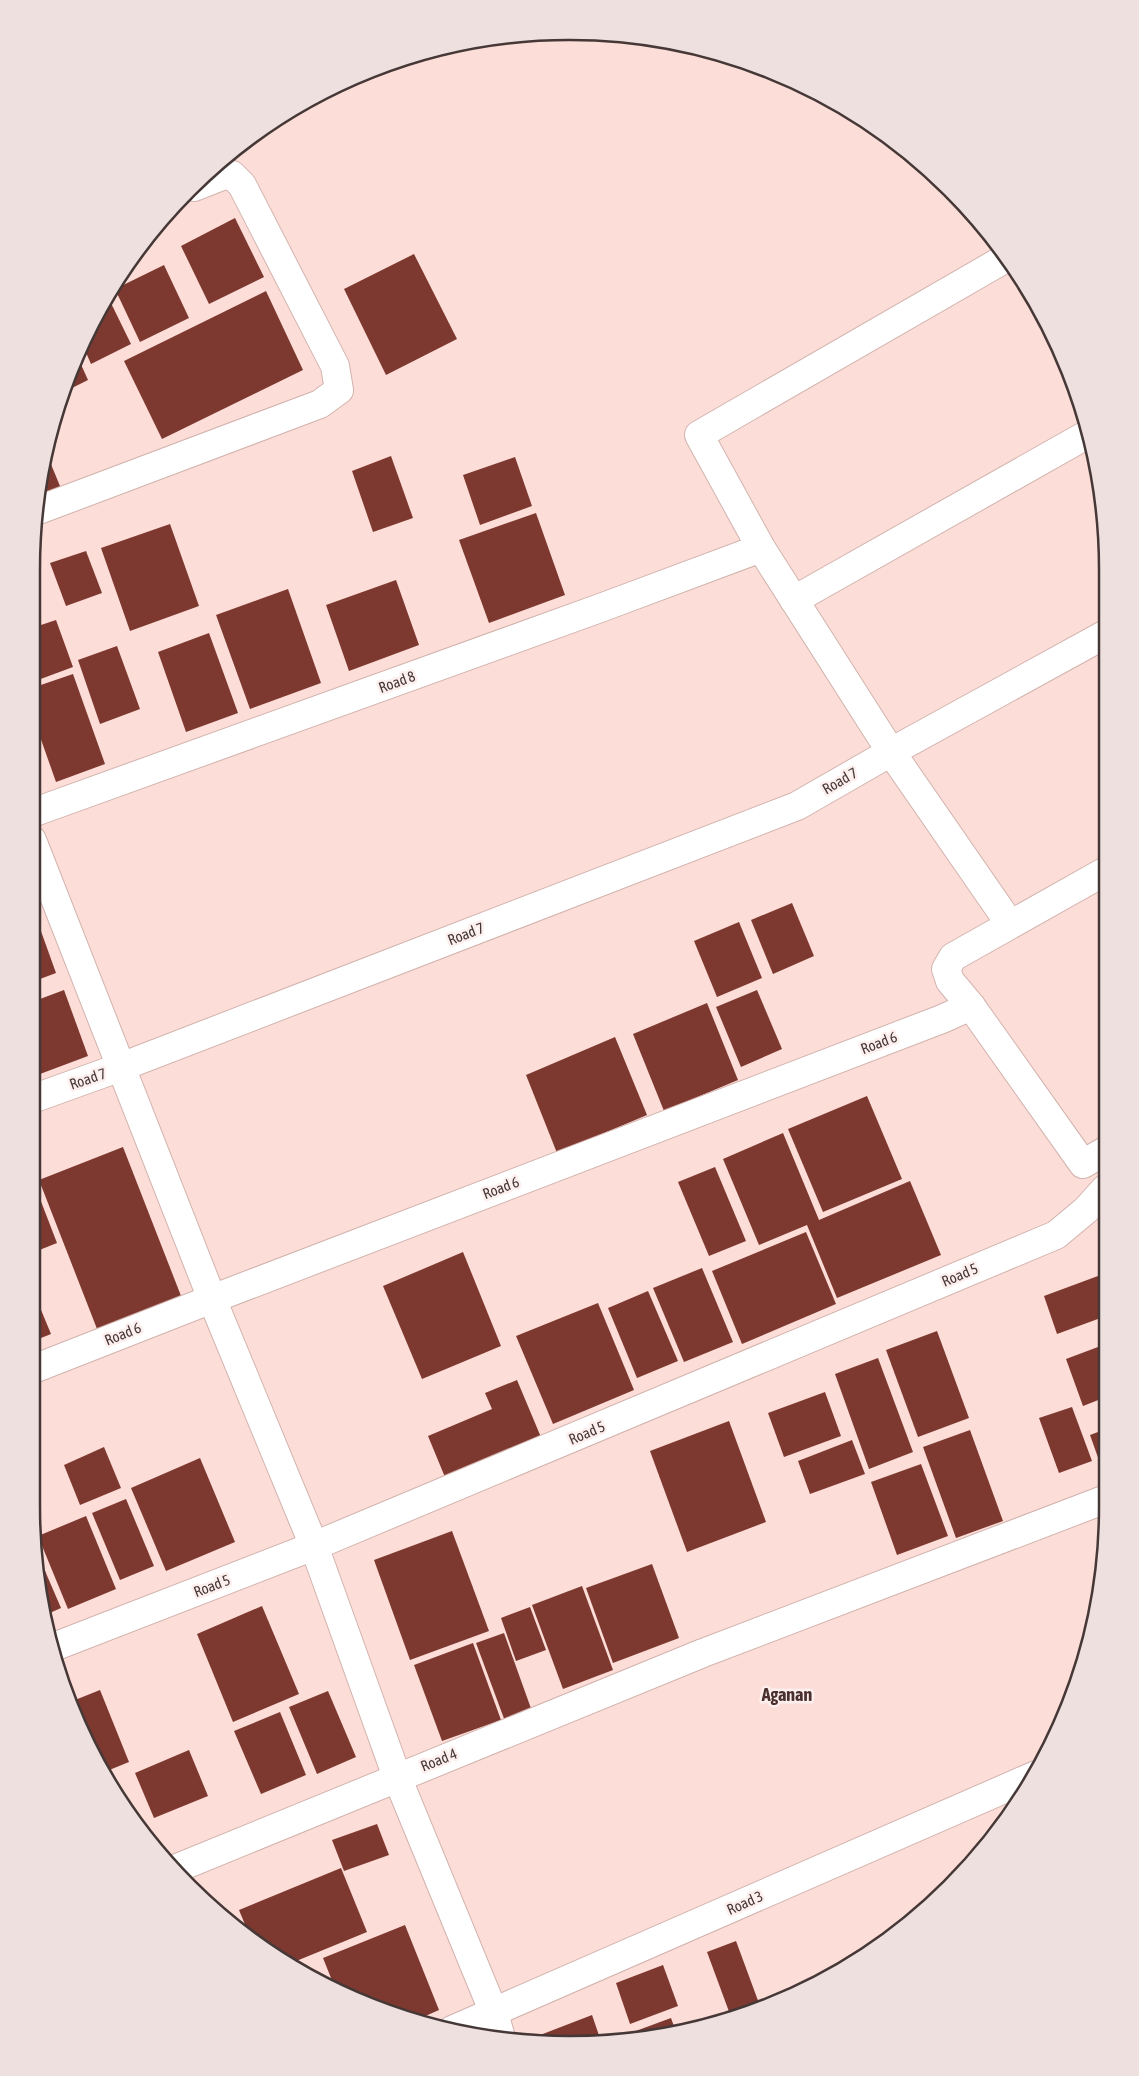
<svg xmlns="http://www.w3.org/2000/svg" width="1139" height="2076" font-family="'Asap Condensed',sans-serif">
	<rect width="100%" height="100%" fill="#fdddd7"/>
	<g fill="#7d3930">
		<path d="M 235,218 L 264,277 L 209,304 L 181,246 Z"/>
		<path d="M 414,254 L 457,339 L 386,375 L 344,289 Z"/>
		<path d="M 164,265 L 189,318 L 140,342 L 115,289 Z"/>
		<path d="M 266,291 L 303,370 L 162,439 L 124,361 Z"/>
		<path d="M 107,295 L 131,344 L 91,364 L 84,348 Z"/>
		<path d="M 79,360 L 88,380 L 66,391 Z"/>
		<path d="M 46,452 L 62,491 L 38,501 Z"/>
		<path d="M 391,456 L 413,518 L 373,532 L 352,471 Z"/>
		<path d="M 515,457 L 532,506 L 480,525 L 463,475 Z"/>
		<path d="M 536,513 L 565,595 L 489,623 L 459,540 Z"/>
		<path d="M 170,524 L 199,606 L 130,631 L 101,548 Z"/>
		<path d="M 86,551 L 102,593 L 66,606 L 50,563 Z"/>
		<path d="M 396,580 L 419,645 L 349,671 L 326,605 Z"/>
		<path d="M 288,589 L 321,683 L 250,709 L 216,615 Z"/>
		<path d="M 56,620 L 73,667 L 38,680 L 32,664 L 32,628 Z"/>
		<path d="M 209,633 L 238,713 L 186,732 L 158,652 Z"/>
		<path d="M 117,646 L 140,709 L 100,724 L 78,660 Z"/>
		<path d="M 73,674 L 105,764 L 56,782 L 32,714 L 32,688 Z"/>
		<path d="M 792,903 L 814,956 L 773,974 L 751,920 Z"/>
		<path d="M 32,906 L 56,973 L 32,982 Z"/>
		<path d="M 739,922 L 762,978 L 717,997 L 694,941 Z"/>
		<path d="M 64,990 L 88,1056 L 32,1077 L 32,1002 Z"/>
		<path d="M 757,990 L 782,1049 L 741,1067 L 716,1007 Z"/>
		<path d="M 707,1003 L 738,1080 L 664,1111 L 633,1034 Z"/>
		<path d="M 615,1037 L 647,1115 L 557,1153 L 526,1075 Z"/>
		<path d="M 867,1096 L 902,1179 L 823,1212 L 788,1129 Z"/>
		<path d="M 783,1133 L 819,1220 L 910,1181 L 941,1255 L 837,1298 L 807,1225 L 759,1245 L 723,1159 Z"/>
		<path d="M 123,1147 L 183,1301 L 99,1334 L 39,1180 Z"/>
		<path d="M 715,1167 L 746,1241 L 709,1256 L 678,1182 Z"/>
		<path d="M 32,1178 L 57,1243 L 32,1253 Z"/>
		<path d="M 806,1232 L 836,1304 L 742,1344 L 712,1271 Z"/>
		<path d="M 463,1252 L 501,1346 L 422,1379 L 383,1286 Z"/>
		<path d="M 702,1268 L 733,1342 L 684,1362 L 653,1288 Z"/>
		<path d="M 1106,1273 L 1106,1316 L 1057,1334 L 1044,1296 Z"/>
		<path d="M 648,1291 L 678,1361 L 637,1378 L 608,1308 Z"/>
		<path d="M 598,1303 L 634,1390 L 553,1424 L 516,1336 Z"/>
		<path d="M 39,1305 L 51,1334 L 31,1342 L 31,1308 Z"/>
		<path d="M 937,1331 L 969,1418 L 918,1437 L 886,1350 Z"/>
		<path d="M 1106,1344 L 1106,1397 L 1083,1406 L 1066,1359 Z"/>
		<path d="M 878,1358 L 913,1452 L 869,1469 L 835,1374 Z"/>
		<path d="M 517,1380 L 543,1442 L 447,1482 L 428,1436 L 492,1409 L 485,1393 Z"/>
		<path d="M 825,1392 L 841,1436 L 784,1457 L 768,1413 Z"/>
		<path d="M 1072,1407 L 1092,1461 L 1059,1473 L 1039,1418 Z"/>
		<path d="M 729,1421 L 766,1522 L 687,1552 L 650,1451 Z"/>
		<path d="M 1106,1429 L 1106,1480 L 1090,1435 Z"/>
		<path d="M 970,1430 L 1003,1521 L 956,1538 L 923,1447 Z"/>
		<path d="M 852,1440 L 865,1474 L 810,1494 L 798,1461 Z"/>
		<path d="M 104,1447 L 121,1488 L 80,1505 L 64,1465 Z"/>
		<path d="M 200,1458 L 235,1542 L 166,1571 L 131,1488 Z"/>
		<path d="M 921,1464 L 948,1536 L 897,1555 L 871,1482 Z"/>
		<path d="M 126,1499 L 154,1566 L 120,1580 L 92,1513 Z"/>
		<path d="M 86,1516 L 116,1589 L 68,1609 L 38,1536 Z"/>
		<path d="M 452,1531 L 489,1631 L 410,1660 L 374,1560 Z"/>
		<path d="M 36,1550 L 61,1608 L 43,1616 L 42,1611 Z"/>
		<path d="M 652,1564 L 679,1638 L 613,1663 L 586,1588 Z"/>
		<path d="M 582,1586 L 613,1670 L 563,1689 L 532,1605 Z"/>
		<path d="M 262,1606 L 299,1694 L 233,1722 L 197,1634 Z"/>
		<path d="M 530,1607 L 546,1650 L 516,1661 L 501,1618 Z"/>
		<path d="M 504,1633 L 533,1714 L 506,1724 L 476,1643 Z"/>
		<path d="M 473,1643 L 501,1720 L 442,1741 L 414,1665 Z"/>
		<path d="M 100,1690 L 129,1762 L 102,1773 L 70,1702 Z"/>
		<path d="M 328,1691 L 356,1757 L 317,1774 L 289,1707 Z"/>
		<path d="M 280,1712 L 306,1775 L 261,1794 L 234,1731 Z"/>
		<path d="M 189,1750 L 208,1796 L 154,1818 L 135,1773 Z"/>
		<path d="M 114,1780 L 124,1805 L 123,1806 L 108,1783 Z"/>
		<path d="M 377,1824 L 389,1855 L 344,1871 L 332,1840 Z"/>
		<path d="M 341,1868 L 367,1932 L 289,1964 L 271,1954 L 251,1939 L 239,1910 Z"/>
		<path d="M 405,1925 L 439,2010 L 414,2021 L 363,2004 L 335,1988 L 323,1958 Z"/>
		<path d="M 736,1941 L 760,2006 L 731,2017 L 707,1952 Z"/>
		<path d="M 663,1965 L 678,2006 L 630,2024 L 616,1983 Z"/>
		<path d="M 592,2015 L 602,2044 L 534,2044 L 522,2042 Z"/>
		<path d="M 671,2018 L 676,2032 L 615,2042 L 614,2039 Z"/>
	</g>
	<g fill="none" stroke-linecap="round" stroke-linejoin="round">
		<g stroke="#d2b3ae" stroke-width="30">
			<g id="minor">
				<path d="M 1006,258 L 699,435 L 761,548 L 891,752 L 1010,924"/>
				<path d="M 36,511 L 320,404 L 339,390 L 335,366 L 242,185 L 232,175 L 222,176 L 194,187"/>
				<path d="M 794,600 L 1088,434"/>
				<path d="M 32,813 L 603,607 L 761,548"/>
				<path d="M 32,840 L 212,1299 L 314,1546 L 397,1777 L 494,2013 L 501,2038"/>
				<path d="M 1104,872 L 953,957 L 946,969 L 950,981 L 971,1006 L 1083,1164 L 1105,1151"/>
				<path d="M 32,1099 L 121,1067 L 797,806 L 891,752 L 1104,635"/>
				<path d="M 31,1370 L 212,1299 L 942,1019 L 971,1006"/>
				<path d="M 51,1648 L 314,1546 L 1056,1235 L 1086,1210 L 1105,1189"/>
				<path d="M 175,1869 L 703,1653 L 1106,1499"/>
				<path d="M 452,2030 L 1036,1775"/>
			</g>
		</g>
		<use href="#minor" stroke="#fff" stroke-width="28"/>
	</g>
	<g text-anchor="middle" stroke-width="5" stroke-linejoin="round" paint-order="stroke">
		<g font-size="15" fill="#453836" stroke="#fcefed">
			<text transform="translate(397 682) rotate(-20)" y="5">Road 8</text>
			<text transform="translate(840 781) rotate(-30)" y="5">Road 7</text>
			<text transform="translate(466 934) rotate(-21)" y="5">Road 7</text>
			<text transform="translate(879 1043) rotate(-21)" y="5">Road 6</text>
			<text transform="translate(88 1079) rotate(-19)" y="5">Road 7</text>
			<text transform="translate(501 1188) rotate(-21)" y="5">Road 6</text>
			<text transform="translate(960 1275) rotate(-23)" y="5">Road 5</text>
			<text transform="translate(123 1334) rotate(-22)" y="5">Road 6</text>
			<text transform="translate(587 1433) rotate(-23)" y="5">Road 5</text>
			<text transform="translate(212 1586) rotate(-21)" y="5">Road 5</text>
			<text transform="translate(439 1760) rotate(-22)" y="5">Road 4</text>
			<text transform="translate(745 1903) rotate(-24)" y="5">Road 3</text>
		</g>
		<g font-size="18" font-weight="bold" fill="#49302d" stroke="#fcefed">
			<text x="787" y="1701">Aganan</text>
		</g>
	</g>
	<path d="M0 0H1139V2076H0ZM569 40H570A529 529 0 0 1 1099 569V1507A529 529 0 0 1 570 2036H569A529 529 0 0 1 40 1507V569A529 529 0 0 1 569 40Z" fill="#ede0de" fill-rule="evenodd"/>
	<path fill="none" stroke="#453836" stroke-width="2.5" d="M569 40H570A529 529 0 0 1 1099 569V1507A529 529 0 0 1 570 2036H569A529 529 0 0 1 40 1507V569A529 529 0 0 1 569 40Z"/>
</svg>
